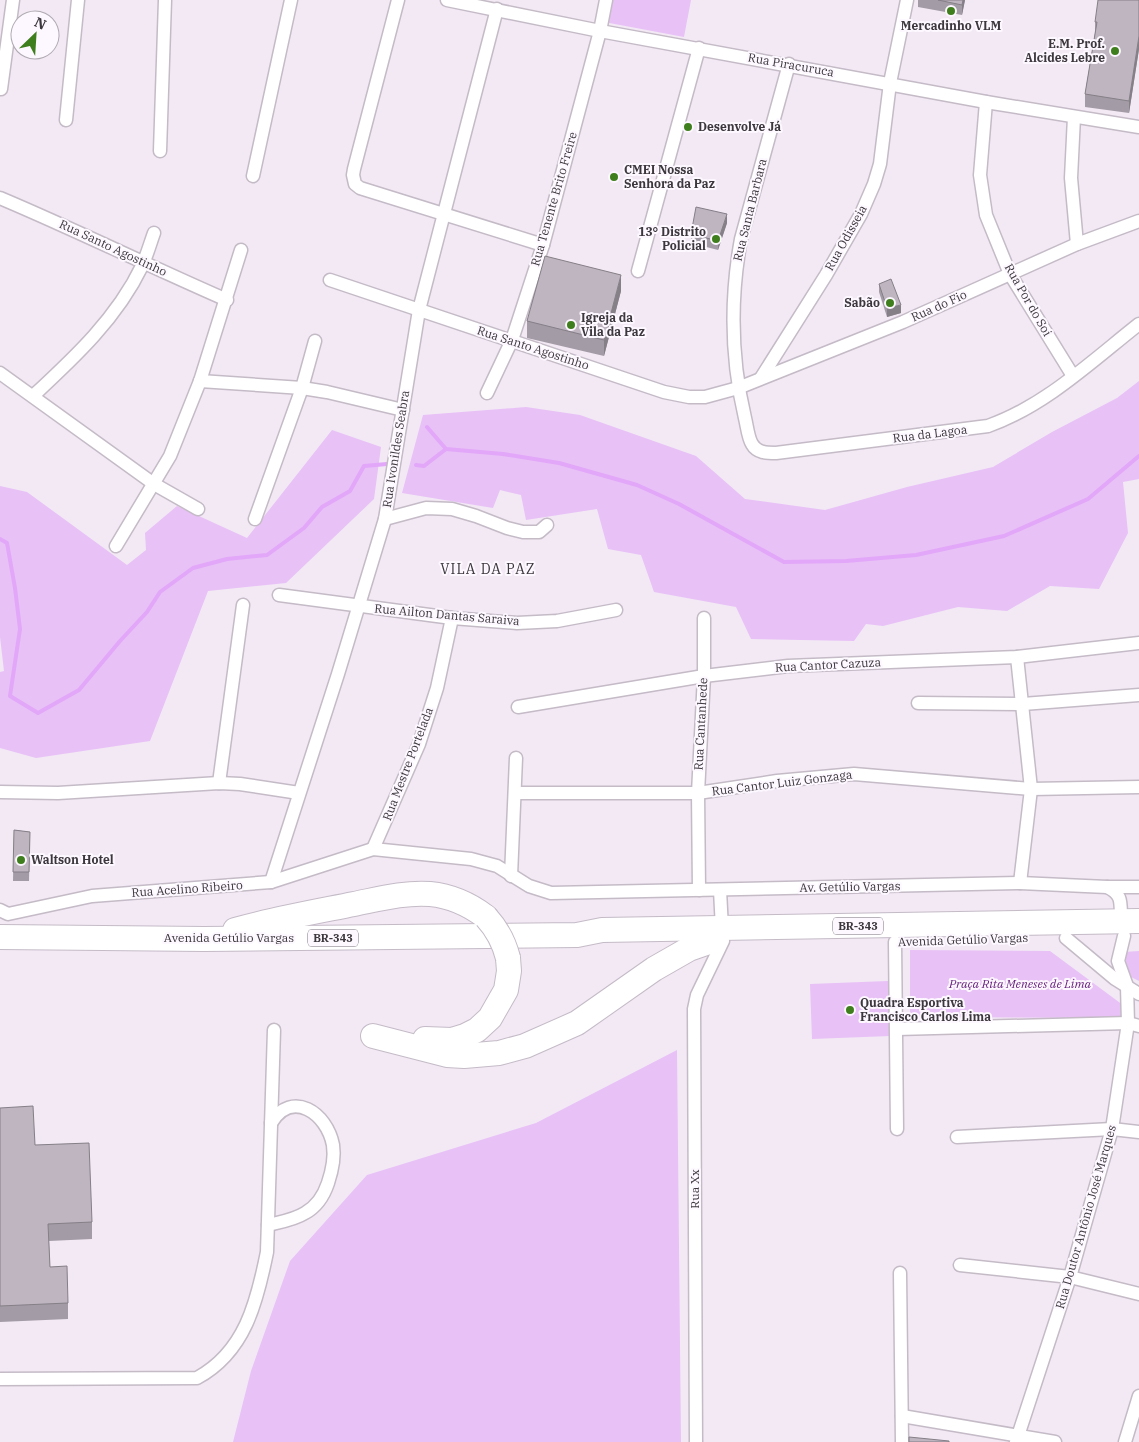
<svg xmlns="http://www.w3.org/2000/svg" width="1139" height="1442" font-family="'IBM Plex Serif',serif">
	<rect width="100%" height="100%" fill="#f2e9f5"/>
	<g fill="#e8c1f6">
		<path d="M 608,0 L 691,0 L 684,37 L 604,22 Z"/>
		<path d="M 1139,381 L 1139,479 L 1123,482 L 1128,533 L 1099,589 L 1050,586 L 1007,611 L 958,607 L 883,626 L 866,624 L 854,641 L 751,639 L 736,607 L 654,592 L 641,555 L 608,549 L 597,509 L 526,520 L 521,495 L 500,490 L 493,508 L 402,493 L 423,415 L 526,407 L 580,415 L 696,456 L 745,499 L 825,510 L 907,487 L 993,467 L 1052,432 L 1117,398 Z"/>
		<path d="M 332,430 L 381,447 L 374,499 L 286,583 L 208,591 L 150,741 L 36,758 L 0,748 L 0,672 L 4,671 L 0,637 L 0,486 L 27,492 L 127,565 L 146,550 L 145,533 L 177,506 L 247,538 Z"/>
		<path d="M 910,950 L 1050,951 L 1131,1011 L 1121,1018 L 910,1017 Z"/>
		<path d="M 1139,951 L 1139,981 L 1129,976 L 1124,952 Z"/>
		<path d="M 888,981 L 890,1036 L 812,1039 L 810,984 Z"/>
		<path d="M 677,1050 L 681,1442 L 233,1442 L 251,1371 L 290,1261 L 367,1175 L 536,1123 Z"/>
	</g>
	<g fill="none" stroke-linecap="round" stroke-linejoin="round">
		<g stroke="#e2a7f8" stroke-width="4">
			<path d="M 427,427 L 446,449 L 503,454 L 559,463 L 637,485 L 679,504 L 784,562 L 846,561 L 916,555 L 1004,536 L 1088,499 L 1139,456"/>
			<path d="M 416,465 L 424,466 L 446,449"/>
			<path d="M 0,539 L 7,543 L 15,588 L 20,629 L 10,696 L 38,713 L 79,690 L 120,641 L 147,612 L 160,592 L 193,568 L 227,559 L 267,555 L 304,528 L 322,507 L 350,491 L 364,466 L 387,464"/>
		</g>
		<g stroke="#c4bbc7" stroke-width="15">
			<g id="street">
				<path d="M 398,0 L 354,169 L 353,175 L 355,184 L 360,188 L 543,245"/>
				<path d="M 447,0 L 600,31 L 986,102 L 1139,127"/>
				<path d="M 789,64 L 741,239 C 730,299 731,359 745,418 C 747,426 748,438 752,444 C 757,453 767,453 776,453 L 988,426 C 1045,406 1092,361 1139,324"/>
				<path d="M 1,89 L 13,0"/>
				<path d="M 986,102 L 980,175 L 986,215 L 1010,274 L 1073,376"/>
				<path d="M 1074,117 L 1071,178 L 1077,244"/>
				<path d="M 66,120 L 78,0"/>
				<path d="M 160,151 L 165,0"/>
				<path d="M 253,176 L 291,0"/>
				<path d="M 0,198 C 76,230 151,267 227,300"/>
				<path d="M 638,271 L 699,48"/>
				<path d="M 330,280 L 664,392 L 689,397 L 705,397 L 738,388 L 903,322 L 1077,244 L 1139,221"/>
				<path d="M 0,373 L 154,484 L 198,509"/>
				<path d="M 761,378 L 826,275 L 861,214 L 874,184 L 880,164 L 890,83 L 907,0"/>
				<path d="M 200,381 L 302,388 L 327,392 L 403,410"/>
				<path d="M 487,393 L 512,340 L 543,245 L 600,31 L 606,0"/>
				<path d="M 33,396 C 75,357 117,318 142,266 C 147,255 150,244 154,233"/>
				<path d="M 255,519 L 302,388 L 315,341"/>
				<path d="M 385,519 L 426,508 L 452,509 L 476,516 L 507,528 L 523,532 L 539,532 L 547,525"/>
				<path d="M 116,546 L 170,456 L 200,381 L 241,250"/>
				<path d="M 279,595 L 452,618 L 517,623 L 557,621 L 616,610"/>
				<path d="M 1017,657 L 1031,789 L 1020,883"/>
				<path d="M 918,703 L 1023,704 L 1139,695"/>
				<path d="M 518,707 L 704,676 L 788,666 L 1017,657 L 1139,643"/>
				<path d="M 219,783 L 243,605"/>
				<path d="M 0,792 L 58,793 L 219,783 L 240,784 L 299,793"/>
				<path d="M 515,793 L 698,793 L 777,781 L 854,774 L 1031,789 L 1139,787"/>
				<path d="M 373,849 L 419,744 L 437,688 L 452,618"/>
				<path d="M 511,876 L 516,758"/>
				<path d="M 271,882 L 338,674 L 385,519 L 419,310 L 497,9"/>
				<path d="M 1107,887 L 1139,887"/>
				<path d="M 699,890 L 698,793 L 704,676 L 704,618"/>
				<path d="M 720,890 L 722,929"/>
				<path d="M 0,910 L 8,914 L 92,896 L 271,882 L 373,849 L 471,859 L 497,866 L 529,886 L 551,893 L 1020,883 L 1107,887 C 1124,895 1120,904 1121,921"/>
				<path d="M 1066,938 L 1115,979 L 1139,994"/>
				<path d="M 895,942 L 897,1129"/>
				<path d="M 897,1029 L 1128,1023 L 1139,1026"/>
				<path d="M 957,1137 L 1112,1129 L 1139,1132"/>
				<path d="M 268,1225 C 280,1222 294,1220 305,1213 C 316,1207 324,1195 328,1183 C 332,1171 335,1158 333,1145 C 327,1113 292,1089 271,1123"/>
				<path d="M 960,1265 L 1070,1277 L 1139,1294"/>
				<path d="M 900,1273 L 902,1442"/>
				<path d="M 0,1379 L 197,1378 C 245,1352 257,1302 267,1252 L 274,1030"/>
				<path d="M 902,1416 L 1055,1442"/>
				<path d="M 696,1442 L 694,1009 L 697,995 L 723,941"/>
				<path d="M 1016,1442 L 1070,1277 L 1112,1129 L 1128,1023 L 1127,986 L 1118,961 L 1124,936"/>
				<path d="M 1125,1442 L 1139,1396"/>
			</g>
		</g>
		<g stroke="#c4bbc7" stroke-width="26">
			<g id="highway">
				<path d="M 235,930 C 274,919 314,912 354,904 C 379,899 405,892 430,894 C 451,896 469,904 486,917"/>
				<path d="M 0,937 L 204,939 L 577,935 L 602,930 L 1139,921"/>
				<path d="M 373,1036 L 447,1055 L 464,1056 L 499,1053 L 525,1046 L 577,1023 L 654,969 L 689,949 L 712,941"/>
				<path d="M 425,1039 L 452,1040 L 465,1036 L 477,1030 L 490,1018 L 506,990 L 509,971 L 508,958"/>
			</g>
		</g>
		<use href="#street" stroke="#fff" stroke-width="12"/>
		<use href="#highway" stroke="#fff" stroke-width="24"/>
		<g stroke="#c4bbc7" stroke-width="26" stroke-linecap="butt">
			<path id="highway-bridge" d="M 486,917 C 497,929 504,942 508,958"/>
		</g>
		<use href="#highway-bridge" stroke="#fff" stroke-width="24"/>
	</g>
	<g fill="#a39ca6">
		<path d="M 918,0 L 965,0 L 962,15 L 918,7 Z"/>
		<path d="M 1139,0 L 1139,49 L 1129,113 L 1085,107 L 1085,94 L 1095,33 L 1095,22 L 1102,1 Z"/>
		<path d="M 727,223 L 718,250 L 691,243 L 691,234 Z"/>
		<path d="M 879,284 L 901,313 L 887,317 L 879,292 Z"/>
		<path d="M 621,291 L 604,356 L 527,338 L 527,321 Z"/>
		<path d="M 14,830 L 30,832 L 29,881 L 13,881 Z"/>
		<path d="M 0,1108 L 35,1145 L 92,1222 L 92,1239 L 49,1241 L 50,1267 L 68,1303 L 68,1319 L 0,1322 Z"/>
	</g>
	<g fill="#857f87">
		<path d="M 963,0 L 965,0 L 962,15 L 962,5 Z"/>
		<path d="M 1139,36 L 1139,49 L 1129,113 L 1129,101 Z"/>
		<path d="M 727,214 L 727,223 L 718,250 L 718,241 Z"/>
		<path d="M 621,275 L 621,291 L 604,356 L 604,340 Z"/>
		<path d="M 901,305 L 901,313 L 887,317 L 887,308 Z"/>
	</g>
	<g fill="#beb5c1" stroke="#857f87">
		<path d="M 938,0 L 963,0 L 962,5 Z"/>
		<path d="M 1098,0 L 1139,0 L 1139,36 L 1129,101 L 1085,94 L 1097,22 L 1095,22 Z"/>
		<path d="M 696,207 L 727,214 L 718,241 L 691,234 Z"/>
		<path d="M 545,256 L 621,275 L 604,340 L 527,321 Z"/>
		<path d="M 891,279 L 901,305 L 887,308 L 879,284 Z"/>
		<path d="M 14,830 L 30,832 L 29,872 L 13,872 Z"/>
		<path d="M 33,1106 L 35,1145 L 89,1143 L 92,1222 L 48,1224 L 50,1267 L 67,1266 L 68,1303 L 0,1306 L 0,1108 Z"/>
		<path d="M 909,1437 L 949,1441 L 949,1442 L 909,1442 Z"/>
	</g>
	<g fill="#3f7e1d" stroke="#fdf7ff" stroke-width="2">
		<circle cx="951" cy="11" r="5"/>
		<circle cx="1115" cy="51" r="5"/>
		<circle cx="688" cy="127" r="5"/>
		<circle cx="614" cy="177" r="5"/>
		<circle cx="716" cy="239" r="5"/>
		<circle cx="890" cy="303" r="5"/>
		<circle cx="571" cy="325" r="5"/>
		<circle cx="21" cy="860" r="5"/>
		<circle cx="850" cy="1010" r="5"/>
	</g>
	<g text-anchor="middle" stroke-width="4" stroke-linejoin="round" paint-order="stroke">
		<g fill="#fdf7ff" stroke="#757176" stroke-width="1">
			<rect x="833" y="917.5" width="50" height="17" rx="4"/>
			<rect x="308" y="929.5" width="50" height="17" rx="4"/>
		</g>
		<g font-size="11" font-weight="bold" fill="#3b373c">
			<text x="858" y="930">BR-343</text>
			<text x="333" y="942">BR-343</text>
		</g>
		<g font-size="12" font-weight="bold" fill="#3b373c" stroke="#fdf7ff" text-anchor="start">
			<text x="951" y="30" text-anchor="middle">Mercadinho VLM</text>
			<text x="1105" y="48" text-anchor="end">E.M. Prof.<tspan x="1105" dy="14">Alcides Lebre</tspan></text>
			<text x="698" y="131">Desenvolve Já</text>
			<text x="624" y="174">CMEI Nossa<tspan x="624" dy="14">Senhora da Paz</tspan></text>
			<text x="706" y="236" text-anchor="end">13° Distrito<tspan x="706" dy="14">Policial</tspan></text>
			<text x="880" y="307" text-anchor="end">Sabão</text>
			<text x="581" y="322">Igreja da<tspan x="581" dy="14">Vila da Paz</tspan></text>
			<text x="31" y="864">Waltson Hotel</text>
			<text x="860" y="1007">Quadra Esportiva<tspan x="860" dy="14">Francisco Carlos Lima</tspan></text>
		</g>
		<g font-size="12" fill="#3b373c" stroke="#fdf7ff">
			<text transform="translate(791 65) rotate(10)" y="4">Rua Piracuruca</text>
			<text transform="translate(554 199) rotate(-74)" y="4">Rua Tenente Brito Freire</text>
			<text transform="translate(750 210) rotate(-76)" y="4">Rua Santa Barbara</text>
			<text transform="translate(846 238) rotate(-61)" y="4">Rua Odisseia</text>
			<text transform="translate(113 248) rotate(25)" y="4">Rua Santo Agostinho</text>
			<text transform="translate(1028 300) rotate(60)" y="4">Rua Por do Soi</text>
			<text transform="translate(939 306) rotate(-24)" y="4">Rua do Fio</text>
			<text transform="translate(533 348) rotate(18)" y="4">Rua Santo Agostinho</text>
			<text transform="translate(930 434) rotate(-7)" y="4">Rua da Lagoa</text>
			<text transform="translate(396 449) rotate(-81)" y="4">Rua Ivonildes Seabra</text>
			<text transform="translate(447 615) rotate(5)" y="4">Rua Ailton Dantas Saraiva</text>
			<text transform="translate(828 665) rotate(-3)" y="4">Rua Cantor Cazuza</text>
			<text transform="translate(701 724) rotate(-87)" y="4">Rua Cantanhede</text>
			<text transform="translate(408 764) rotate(-69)" y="4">Rua Mestre Portelada</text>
			<text transform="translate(782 783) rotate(-7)" y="4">Rua Cantor Luiz Gonzaga</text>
			<text transform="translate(850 887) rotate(-1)" y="4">Av. Getúlio Vargas</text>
			<text transform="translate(187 889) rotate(-4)" y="4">Rua Acelino Ribeiro</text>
			<text x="229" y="942">Avenida Getúlio Vargas</text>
			<text transform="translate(963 940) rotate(-2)" y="4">Avenida Getúlio Vargas</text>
			<text transform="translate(695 1189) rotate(-90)" y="4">Rua Xx</text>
			<text transform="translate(1086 1217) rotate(-74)" y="4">Rua Doutor Antônio José Marques</text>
		</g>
		<g font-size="12" font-style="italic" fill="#661e7c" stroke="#fdf7ff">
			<text x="1020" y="988">Praça Rita Meneses de Lima</text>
		</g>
		<g font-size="14" letter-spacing="1" fill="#3b373c" stroke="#fdf7ff">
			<text x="488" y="574">VILA DA PAZ</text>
		</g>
	</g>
	<g transform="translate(35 35) rotate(25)"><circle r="24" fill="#fdf7ff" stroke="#afaab1"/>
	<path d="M0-4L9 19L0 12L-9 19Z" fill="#3f7e1d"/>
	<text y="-8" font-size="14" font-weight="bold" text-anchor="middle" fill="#3b373c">N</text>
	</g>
</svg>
